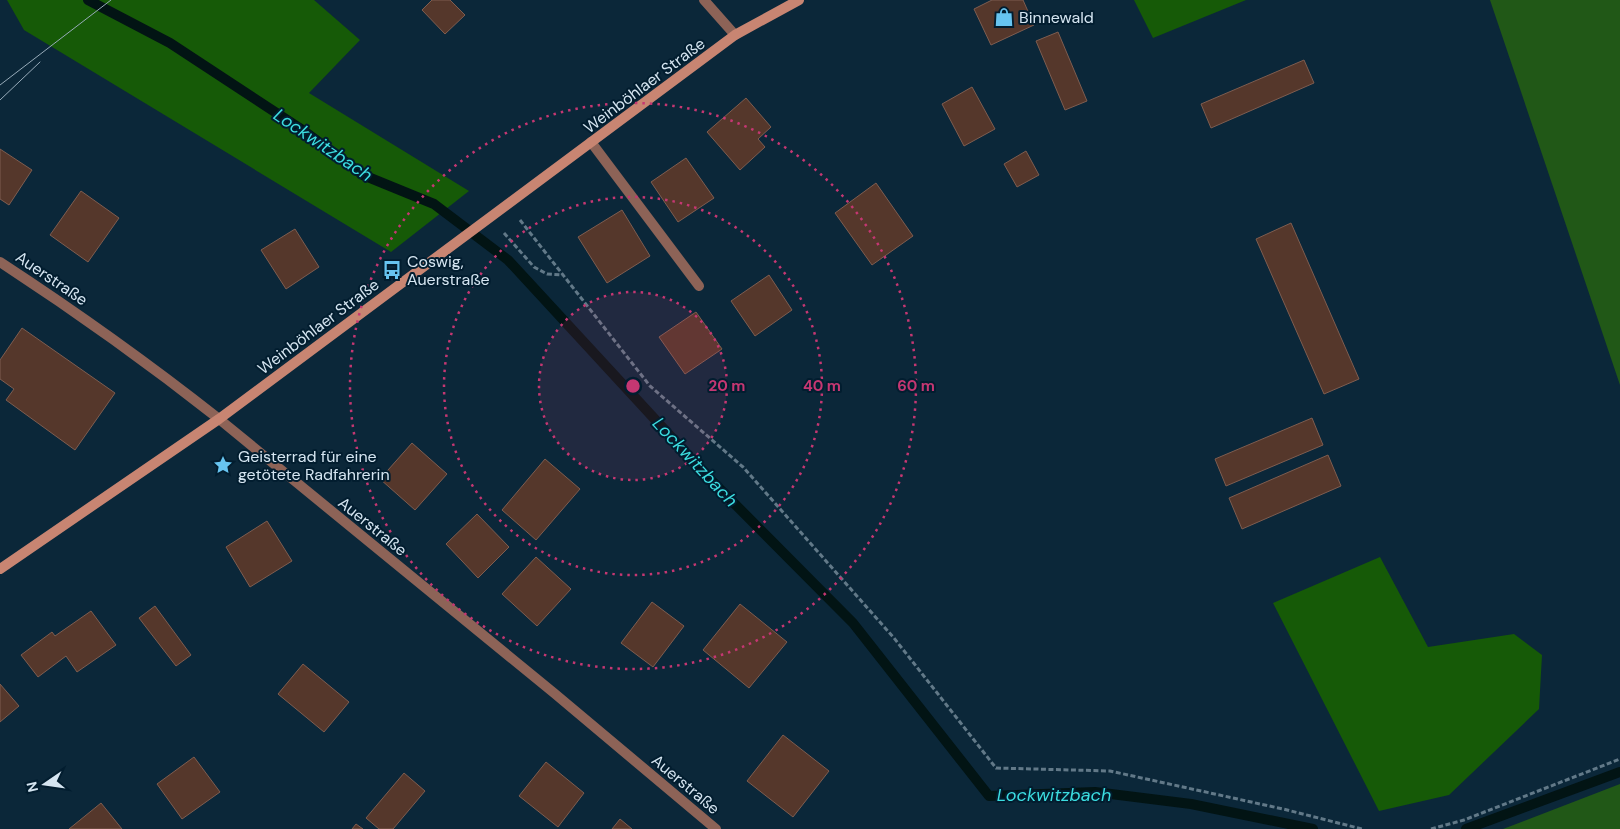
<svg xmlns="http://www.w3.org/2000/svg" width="1620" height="829" font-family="'DM Sans',sans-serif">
	<rect width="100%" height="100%" fill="#0b2739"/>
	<g fill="#215817">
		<path d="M 1490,0 L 1620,0 L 1620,385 Z"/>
		<path d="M 1620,784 L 1620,829 L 1503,829 Z"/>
	</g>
	<g fill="#165a07">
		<path d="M 7,0 L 314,0 L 360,40 L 309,93 L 469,191 L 391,252 L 24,30 Z"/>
		<path d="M 1134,0 L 1246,0 L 1153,38 Z"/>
		<path d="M 1380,557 L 1428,647 L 1514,634 L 1542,655 L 1539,709 L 1449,795 L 1379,811 L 1273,603 Z"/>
	</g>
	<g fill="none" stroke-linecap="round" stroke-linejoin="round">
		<g stroke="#021414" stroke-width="10">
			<path d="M 88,0 L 170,43 L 304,131 L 363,175 L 434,204 L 508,260 L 710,479 L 853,623 L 989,796 L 1095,792 L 1191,804 L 1313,829"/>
			<path d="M 1466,829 L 1620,772"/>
		</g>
	</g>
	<g fill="#55372b" stroke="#7e5d50">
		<path d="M 432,0 L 450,0 L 465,15 L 445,34 L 422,10 Z"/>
		<path d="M 992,0 L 1023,0 L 1034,25 L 991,45 L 974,9 Z"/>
		<path d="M 1058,32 L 1087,101 L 1065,110 L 1036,41 Z"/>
		<path d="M 1304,60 L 1314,83 L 1211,128 L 1201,104 Z"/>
		<path d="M 972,87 L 995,129 L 964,146 L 942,104 Z"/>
		<path d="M 746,98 L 771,127 L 758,139 L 765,147 L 740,170 L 707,132 Z"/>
		<path d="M 0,149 L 32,170 L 9,205 L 0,199 Z"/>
		<path d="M 1026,151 L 1039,175 L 1017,187 L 1004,164 Z"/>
		<path d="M 686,158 L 714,198 L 678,222 L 651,182 Z"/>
		<path d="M 876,183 L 913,236 L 872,265 L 835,213 Z"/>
		<path d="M 81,191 L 119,218 L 88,262 L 50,235 Z"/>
		<path d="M 622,210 L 650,256 L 607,283 L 578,237 Z"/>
		<path d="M 1291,223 L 1359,379 L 1324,394 L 1256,239 Z"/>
		<path d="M 295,229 L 319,267 L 286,289 L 261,250 Z"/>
		<path d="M 769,275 L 792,310 L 755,336 L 731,301 Z"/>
		<path d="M 696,312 L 722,349 L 685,374 L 659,337 Z"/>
		<path d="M 22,328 L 115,393 L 75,450 L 6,400 L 14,389 L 0,379 L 0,360 Z"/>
		<path d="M 1312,418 L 1323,445 L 1226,486 L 1215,459 Z"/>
		<path d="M 412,443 L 447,474 L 415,510 L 380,479 Z"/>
		<path d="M 1328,455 L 1341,486 L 1242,529 L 1229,498 Z"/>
		<path d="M 545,459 L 580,489 L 536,540 L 502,510 Z"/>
		<path d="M 477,514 L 509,547 L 478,578 L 446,544 Z"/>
		<path d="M 267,521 L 292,561 L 250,587 L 226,547 Z"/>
		<path d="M 536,557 L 571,589 L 537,626 L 502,594 Z"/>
		<path d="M 652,602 L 684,626 L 653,667 L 621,643 Z"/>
		<path d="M 740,604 L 787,642 L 749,688 L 703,650 Z"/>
		<path d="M 155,606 L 191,655 L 176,666 L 139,618 Z"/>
		<path d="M 91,611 L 116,645 L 77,672 L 66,656 L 38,677 L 21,655 L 52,632 L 55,636 Z"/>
		<path d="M 303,664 L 349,702 L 324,732 L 278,694 Z"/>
		<path d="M 0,684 L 19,706 L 0,722 Z"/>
		<path d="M 783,735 L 829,771 L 793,817 L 747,781 Z"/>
		<path d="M 194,757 L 220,792 L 182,819 L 157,784 Z"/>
		<path d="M 546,762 L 584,793 L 558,827 L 519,796 Z"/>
		<path d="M 404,773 L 425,791 L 393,829 L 379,829 L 366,818 Z"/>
		<path d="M 101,803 L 122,829 L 69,829 Z"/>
		<path d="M 620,819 L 632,829 L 612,829 Z"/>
		<path d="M 356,824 L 363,829 L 352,829 Z"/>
	</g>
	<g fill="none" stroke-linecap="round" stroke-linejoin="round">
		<g stroke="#627988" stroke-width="3" stroke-dasharray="5 2.5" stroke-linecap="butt">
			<path d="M 520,220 L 650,386 L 743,467 L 894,638 L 996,768 L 1110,771 L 1283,809 L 1362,829"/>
			<path d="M 504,233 L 534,267 L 547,274 L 562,275"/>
			<path d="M 1431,829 L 1464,820 L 1620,759"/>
		</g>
		<path stroke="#8d6357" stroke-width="10" d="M 591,142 L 699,286"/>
		<g stroke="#8d6357" stroke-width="10">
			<path d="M 704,0 L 735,35"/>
			<path d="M 219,419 L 554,693 L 716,829"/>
		</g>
		<path stroke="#8d6357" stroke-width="10" d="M 0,262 C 75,311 148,363 219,419"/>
		<path stroke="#c88572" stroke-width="10" d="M 0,569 L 219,419 L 735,35 L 799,0"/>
		<g stroke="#97abb9" stroke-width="1">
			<path d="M 0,85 L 111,0"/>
			<path d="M 0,100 L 40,62"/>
		</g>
	</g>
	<circle cx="633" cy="386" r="94" fill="#c53772" fill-opacity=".12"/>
	<g fill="none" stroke="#c53772" stroke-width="2.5" stroke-dasharray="2.5 5">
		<circle cx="633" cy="386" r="94"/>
		<circle cx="633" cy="386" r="189"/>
		<circle cx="633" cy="386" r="283"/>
	</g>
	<defs>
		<g id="shop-bare" transform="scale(1.5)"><path d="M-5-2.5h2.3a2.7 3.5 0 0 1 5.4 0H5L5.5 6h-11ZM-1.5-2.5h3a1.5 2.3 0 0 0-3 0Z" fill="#67c4f0" stroke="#021d2f" stroke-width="2.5" paint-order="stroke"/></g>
		<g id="bus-bare" transform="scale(1.5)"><path d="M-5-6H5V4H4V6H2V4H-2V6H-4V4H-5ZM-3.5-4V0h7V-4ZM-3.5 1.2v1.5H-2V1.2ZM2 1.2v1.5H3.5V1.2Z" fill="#67c4f0" stroke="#021d2f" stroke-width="2.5" paint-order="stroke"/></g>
		<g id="sight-bare" transform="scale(1.5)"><path d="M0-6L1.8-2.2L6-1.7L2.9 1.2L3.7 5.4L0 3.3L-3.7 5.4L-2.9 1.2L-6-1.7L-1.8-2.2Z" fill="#67c4f0" stroke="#021d2f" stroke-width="2.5" paint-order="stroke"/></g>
	</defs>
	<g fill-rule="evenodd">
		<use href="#shop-bare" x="1004" y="17"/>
		<use href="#bus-bare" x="392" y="270"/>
		<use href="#sight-bare" x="223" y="465"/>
	</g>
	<g text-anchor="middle" stroke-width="4" stroke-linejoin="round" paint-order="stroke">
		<g font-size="16" fill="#d5e5f1" stroke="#021d2f" text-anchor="start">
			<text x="1019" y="23">Binnewald</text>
			<text x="407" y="267">Coswig,<tspan x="407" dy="18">Auerstraße</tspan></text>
			<text x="238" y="462">Geisterrad für eine<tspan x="238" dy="18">getötete Radfahrerin</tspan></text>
		</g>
		<g font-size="16" fill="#d5e5f1" stroke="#021d2f">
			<text transform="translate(644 85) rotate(-37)" y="6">Weinböhlaer Straße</text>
			<text transform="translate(52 278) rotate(34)" y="6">Auerstraße</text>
			<text transform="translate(318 326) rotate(-37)" y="6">Weinböhlaer Straße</text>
			<text transform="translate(373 526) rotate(39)" y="6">Auerstraße</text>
			<text transform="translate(686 784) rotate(40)" y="6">Auerstraße</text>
		</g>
		<g font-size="18" font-style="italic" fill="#3cdde0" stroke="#021d2f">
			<text transform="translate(323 145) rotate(34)" y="6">Lockwitzbach</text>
			<text transform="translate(695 462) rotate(47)" y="6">Lockwitzbach</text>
			<text x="1054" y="801">Lockwitzbach</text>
		</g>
	</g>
	<circle cx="633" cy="386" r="8" fill="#c53772" stroke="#021d2f" stroke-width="2.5"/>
	<g font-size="15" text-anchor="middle" font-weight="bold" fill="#c53772" stroke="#021d2f" stroke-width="4" stroke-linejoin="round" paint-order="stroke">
		<text x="727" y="391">20 m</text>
		<text x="822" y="391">40 m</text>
		<text x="916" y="391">60 m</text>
	</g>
	<g transform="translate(45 784) rotate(257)" stroke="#021d2f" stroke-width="4" paint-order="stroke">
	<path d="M0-4L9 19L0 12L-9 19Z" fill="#d5e5f1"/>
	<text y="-8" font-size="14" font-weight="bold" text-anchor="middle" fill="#d5e5f1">N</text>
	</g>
</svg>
